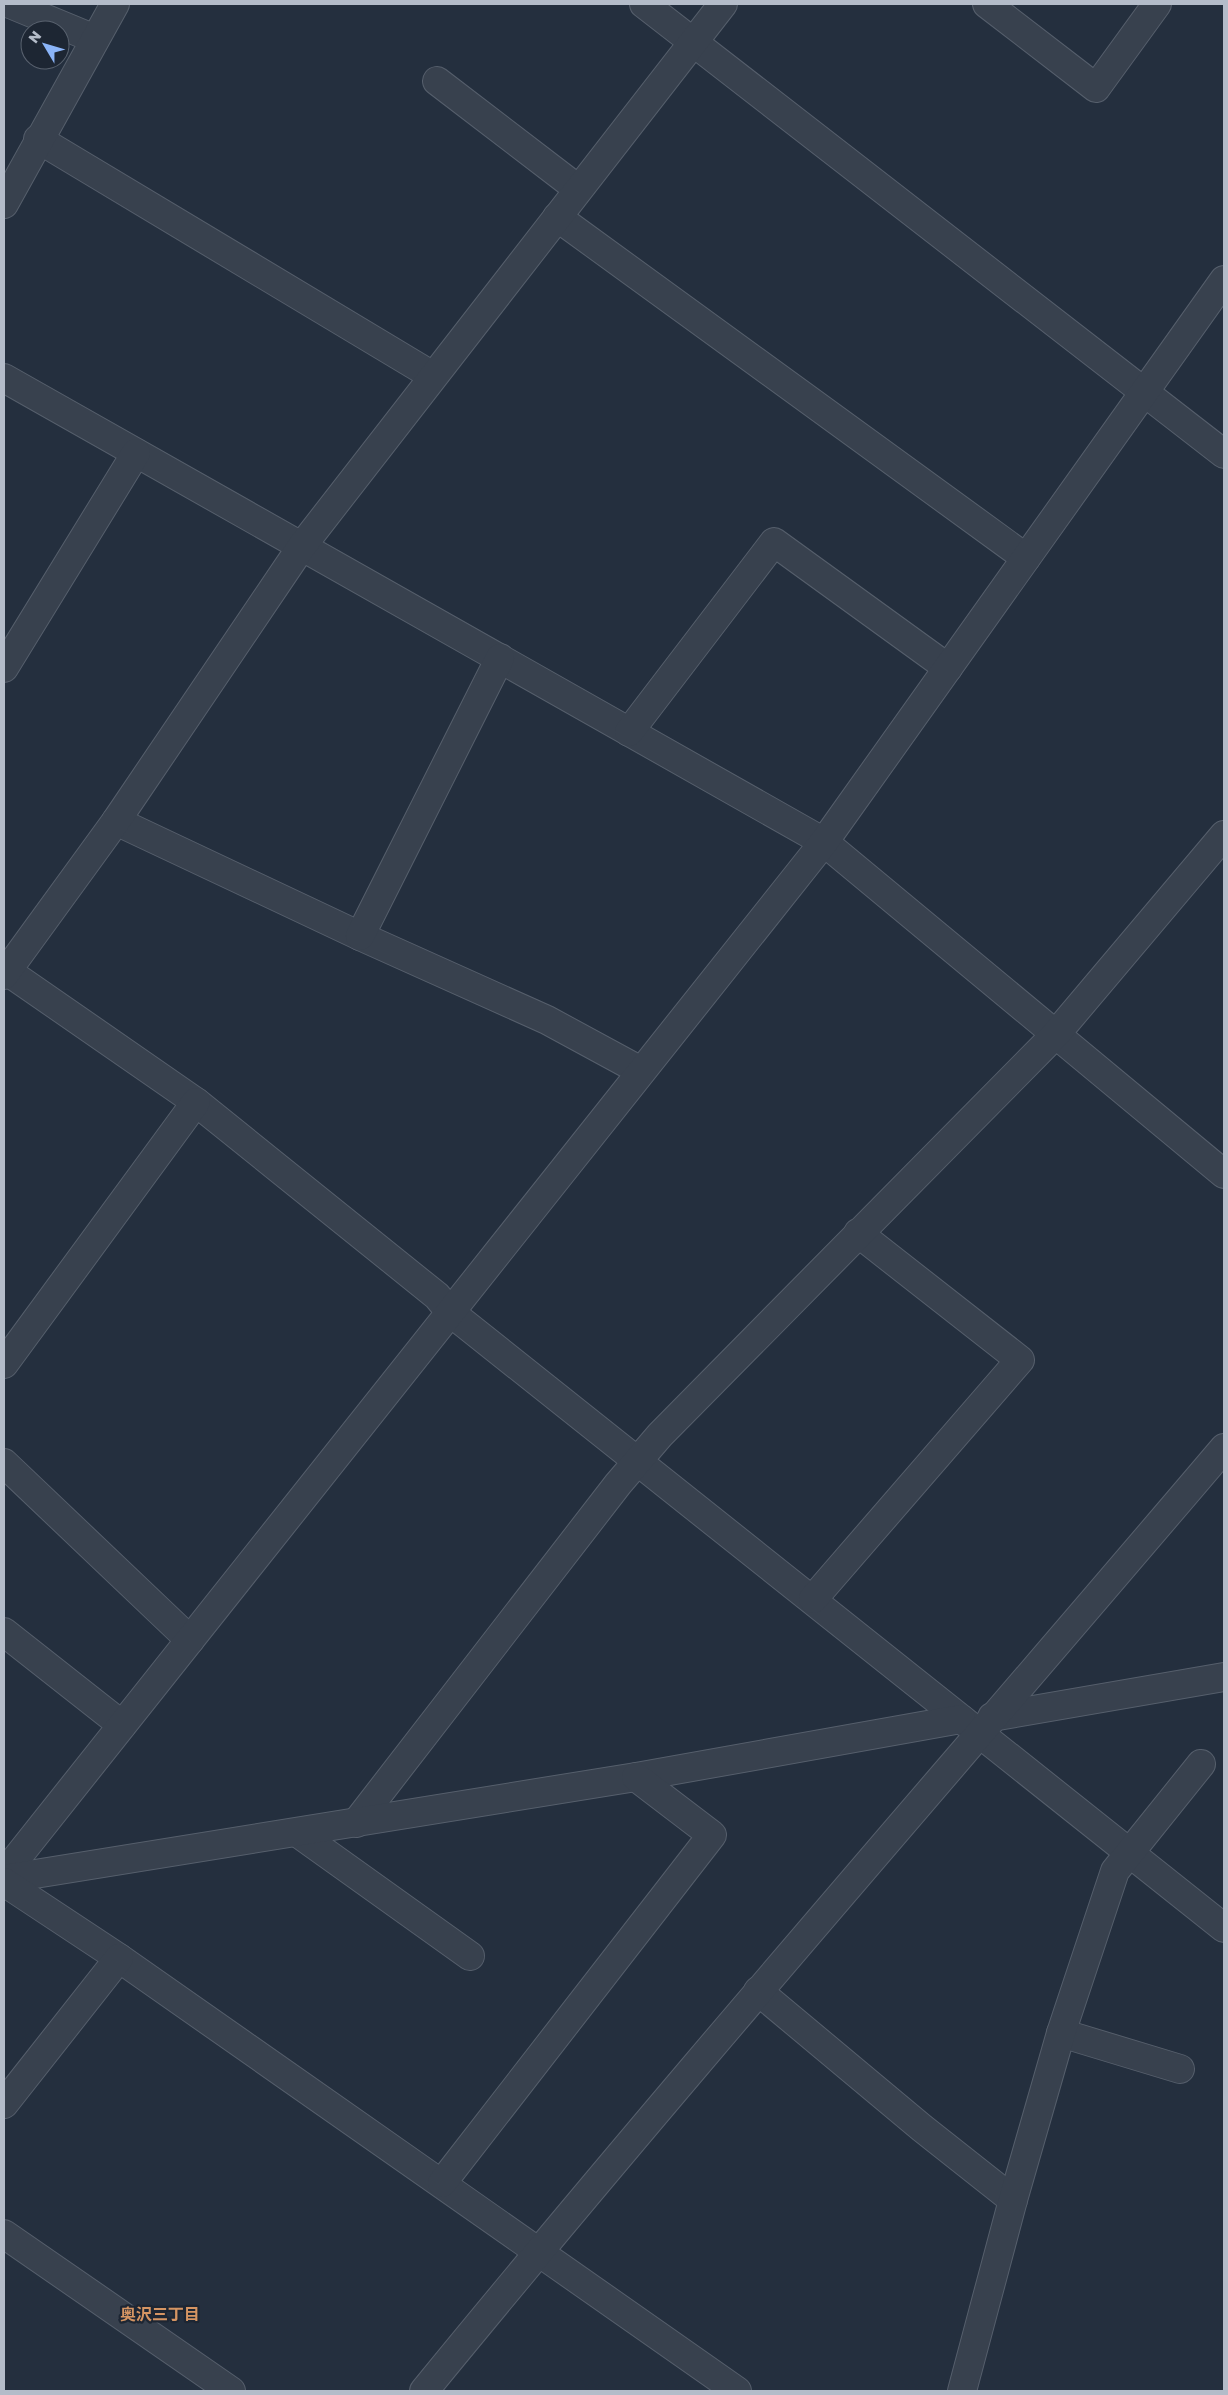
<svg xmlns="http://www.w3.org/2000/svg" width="1228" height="2395" font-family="'Golos Text','Noto Sans JP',sans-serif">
	<rect width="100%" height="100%" fill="#242f3e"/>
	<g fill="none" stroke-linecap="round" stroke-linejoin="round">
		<g stroke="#565f6c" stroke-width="30">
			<g id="minor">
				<path d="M 10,4 L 95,39"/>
				<path d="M 644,4 L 1224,454"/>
				<path d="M 987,4 L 1096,88 L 1157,4"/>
				<path d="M 437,81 L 578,189"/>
				<path d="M 38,139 L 433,376"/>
				<path d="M 4,204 L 115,4"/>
				<path d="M 557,217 L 1026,558"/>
				<path d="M 4,378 L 824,842 L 1224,1174"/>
				<path d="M 4,668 L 136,453"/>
				<path d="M 629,732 L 774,542 L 948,668"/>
				<path d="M 116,821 L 360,936 L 547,1020 L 641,1071"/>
				<path d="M 360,936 L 500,658"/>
				<path d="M 7,971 L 196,1102 L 437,1296 L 450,1312 L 1224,1928"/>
				<path d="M 4,975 L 116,821 L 302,546 L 723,4"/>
				<path d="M 4,1364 L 196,1102"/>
				<path d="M 4,1463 L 190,1640"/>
				<path d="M 813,1599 L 1020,1360 L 858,1233"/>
				<path d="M 4,1632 L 122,1725"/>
				<path d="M 992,1717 L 1224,1677"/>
				<path d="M 356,1823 L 618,1484 L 660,1435 L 1056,1034 L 1224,835"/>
				<path d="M 298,1833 L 470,1956"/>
				<path d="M 4,1874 L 824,842 L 1224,280"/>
				<path d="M 4,1879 L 636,1777 L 961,1719"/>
				<path d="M 4,1882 L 119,1958 L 737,2391"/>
				<path d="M 758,1991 L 922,2128 L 1013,2200"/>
				<path d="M 1061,2033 L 1180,2069"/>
				<path d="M 4,2104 L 119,1958"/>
				<path d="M 442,2183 L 712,1835 L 636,1777"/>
				<path d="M 4,2234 L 231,2391"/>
				<path d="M 424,2391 C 685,2072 957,1762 1224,1448"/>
				<path d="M 962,2391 L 1013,2200 L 1061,2033 L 1115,1871 L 1201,1764"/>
			</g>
		</g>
		<use href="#minor" stroke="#38414e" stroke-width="28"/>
	</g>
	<g text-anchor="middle" stroke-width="4.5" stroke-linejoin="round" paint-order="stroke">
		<g font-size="16" font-weight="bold" fill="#d59563" stroke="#1d2633">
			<text x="160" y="2320">奥沢三丁目</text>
		</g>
	</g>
	<rect width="1228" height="2395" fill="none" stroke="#b4bcc9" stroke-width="10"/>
	<g transform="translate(45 45) rotate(308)"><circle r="24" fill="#1d2633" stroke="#59626f"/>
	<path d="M0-4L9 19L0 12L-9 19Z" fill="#8ab4f8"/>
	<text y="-8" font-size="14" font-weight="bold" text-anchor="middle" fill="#b4bcc9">N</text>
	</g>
</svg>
